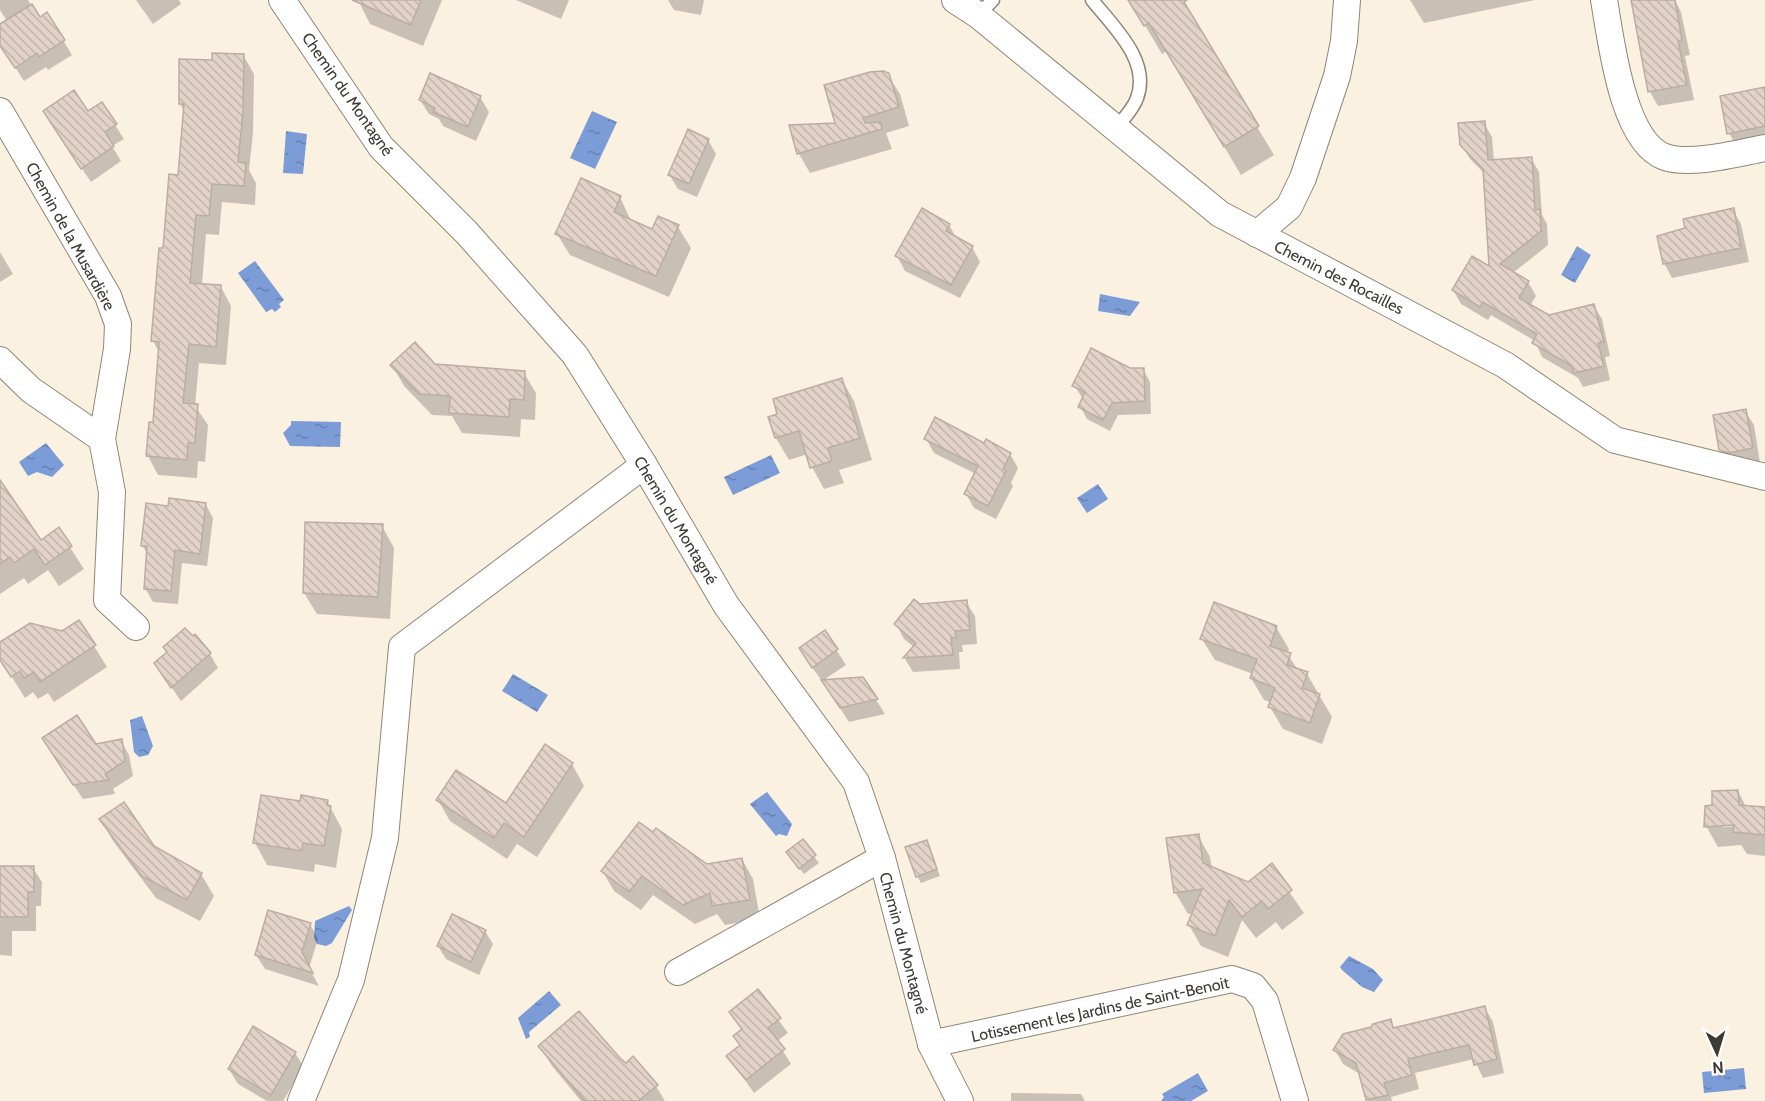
<svg xmlns="http://www.w3.org/2000/svg" width="1765" height="1101" font-family="Cabin,sans-serif">
	<defs>
		<pattern id="water-ripples" width="26" height="14" patternUnits="userSpaceOnUse" patternTransform="scale(1.5)"><rect width="26" height="14" fill="#7c9cd7"/><path d="M2 4q2-2 4 0t4 0M15 11q2-2 4 0t4 0" fill="none" stroke="#6780af"/></pattern>
		<pattern id="building-back-hatch" width="6" height="6" patternUnits="userSpaceOnUse" patternTransform="scale(1.5)"><rect width="6" height="6" fill="#e2d2c7"/><path d="M-1 5l2 2M0 0l6 6M5-1l2 2" fill="none" stroke="#c3b5ab"/></pattern>
	</defs>
	<rect width="100%" height="100%" fill="#fbf1e1"/>
	<g fill="url(#water-ripples)">
		<path d="M 592,111 L 617,122 L 595,169 L 570,158 Z"/>
		<path d="M 286,131 L 307,134 L 303,174 L 283,173 Z"/>
		<path d="M 1577,246 L 1591,255 L 1575,283 L 1561,275 Z"/>
		<path d="M 255,261 L 284,300 L 279,304 L 281,307 L 275,312 L 272,309 L 266,312 L 238,273 Z"/>
		<path d="M 1100,294 L 1140,302 L 1130,316 L 1098,311 Z"/>
		<path d="M 291,421 L 341,422 L 340,447 L 290,446 L 283,433 L 291,425 Z"/>
		<path d="M 46,443 L 64,465 L 52,477 L 37,472 L 28,476 L 19,462 Z"/>
		<path d="M 771,455 L 780,473 L 733,495 L 724,477 Z"/>
		<path d="M 1098,484 L 1108,499 L 1087,513 L 1077,498 Z"/>
		<path d="M 513,674 L 548,695 L 537,712 L 502,691 Z"/>
		<path d="M 142,716 L 153,746 L 148,755 L 139,757 L 134,752 L 130,720 Z"/>
		<path d="M 767,792 L 792,824 L 787,836 L 779,834 L 776,836 L 750,804 Z"/>
		<path d="M 349,906 L 352,910 L 332,943 L 326,946 L 317,944 L 314,938 L 315,921 Z"/>
		<path d="M 1349,956 L 1373,969 L 1383,980 L 1374,992 L 1362,987 L 1342,970 L 1340,967 Z"/>
		<path d="M 549,991 L 561,1005 L 529,1032 L 530,1037 L 526,1039 L 518,1018 Z"/>
		<path d="M 1744,1068 L 1746,1089 L 1704,1093 L 1702,1072 Z"/>
		<path d="M 1198,1073 L 1208,1091 L 1191,1101 L 1161,1101 L 1164,1097 L 1162,1094 Z"/>
	</g>
	<g fill="#0003" fill-rule="evenodd">
		<path d="M 0,0 L 28,0 L 40,19 L 47,14 L 72,55 L 48,70 L 46,67 L 24,81 L 11,61 L 0,31 L 0,26 L 7,21 L 0,10 Z"/>
		<path d="M 136,0 L 179,0 L 181,4 L 153,24 Z"/>
		<path d="M 358,0 L 442,0 L 423,46 L 370,24 Z"/>
		<path d="M 516,0 L 569,0 L 561,19 Z"/>
		<path d="M 668,0 L 704,0 L 701,15 L 674,10 Z"/>
		<path d="M 1137,0 L 1181,0 L 1274,155 L 1241,175 L 1167,51 L 1162,54 L 1149,32 L 1132,4 Z"/>
		<path d="M 1410,0 L 1535,0 L 1424,23 Z"/>
		<path d="M 1632,0 L 1675,0 L 1681,12 L 1690,55 L 1685,56 L 1694,100 L 1658,106 L 1650,92 Z"/>
		<path d="M 243,55 L 254,74 L 253,133 L 249,170 L 256,183 L 255,205 L 222,202 L 219,235 L 206,234 L 202,285 L 221,287 L 231,306 L 226,365 L 199,363 L 195,406 L 208,425 L 205,462 L 198,461 L 197,478 L 158,475 L 148,456 L 154,423 L 159,352 L 153,341 L 164,250 L 179,176 L 185,112 L 180,104 L 214,61 Z"/>
		<path d="M 888,75 L 900,94 L 909,126 L 886,133 L 892,149 L 810,173 L 799,154 L 791,127 L 837,125 Z"/>
		<path d="M 1765,89 L 1765,142 L 1737,147 L 1729,133 Z"/>
		<path d="M 480,97 L 489,112 L 476,141 L 443,126 L 439,119 L 429,114 L 420,100 Z"/>
		<path d="M 88,113 L 115,125 L 124,139 L 112,146 L 121,161 L 91,182 L 53,126 Z"/>
		<path d="M 1484,123 L 1492,137 L 1494,161 L 1531,158 L 1539,172 L 1542,215 L 1547,224 L 1548,245 L 1513,273 L 1528,282 L 1536,296 L 1530,306 L 1548,317 L 1594,306 L 1602,319 L 1610,356 L 1605,357 L 1610,380 L 1583,387 L 1578,378 L 1542,357 L 1535,341 L 1491,315 L 1488,320 L 1461,304 L 1453,290 L 1491,269 L 1485,174 L 1470,159 L 1461,144 Z"/>
		<path d="M 708,140 L 716,154 L 697,197 L 678,189 L 669,174 Z"/>
		<path d="M 620,197 L 631,221 L 653,231 L 658,218 L 678,227 L 691,248 L 669,297 L 570,255 L 557,234 Z"/>
		<path d="M 1733,210 L 1741,224 L 1749,262 L 1672,278 L 1664,263 L 1687,229 Z"/>
		<path d="M 949,225 L 957,239 L 972,247 L 980,262 L 960,298 L 905,271 L 897,256 Z"/>
		<path d="M 0,252 L 13,274 L 0,282 Z"/>
		<path d="M 392,365 L 524,373 L 536,393 L 535,420 L 521,419 L 520,437 L 462,433 L 452,416 L 432,415 L 404,386 Z"/>
		<path d="M 1143,369 L 1150,382 L 1151,414 L 1118,415 L 1110,431 L 1087,419 L 1080,406 L 1083,399 L 1074,385 L 1129,370 Z"/>
		<path d="M 842,380 L 854,401 L 872,460 L 839,470 L 844,483 L 824,489 L 812,467 L 808,454 L 789,460 L 776,438 L 770,418 Z"/>
		<path d="M 1745,411 L 1754,425 L 1760,463 L 1738,467 L 1729,464 L 1720,450 Z"/>
		<path d="M 926,439 L 985,445 L 1010,454 L 1018,468 L 1011,483 L 1013,486 L 996,519 L 974,508 L 966,494 L 976,474 L 934,453 Z"/>
		<path d="M 0,505 L 40,542 L 58,529 L 84,569 L 59,586 L 48,570 L 28,584 L 24,578 L 0,594 Z"/>
		<path d="M 206,505 L 213,518 L 207,566 L 182,563 L 178,604 L 153,602 L 145,588 L 148,555 L 142,545 L 169,508 Z"/>
		<path d="M 382,526 L 394,548 L 390,619 L 317,614 L 304,593 Z"/>
		<path d="M 966,602 L 975,616 L 977,644 L 962,645 L 963,652 L 959,652 L 960,669 L 913,672 L 905,659 L 914,647 L 904,639 L 896,624 L 920,606 Z"/>
		<path d="M 79,622 L 107,667 L 54,702 L 48,693 L 38,699 L 33,692 L 25,698 L 0,658 L 0,644 L 62,633 Z"/>
		<path d="M 1276,627 L 1289,649 L 1287,654 L 1299,671 L 1307,674 L 1332,717 L 1322,744 L 1283,729 L 1270,707 L 1272,703 L 1264,700 L 1251,678 L 1253,674 L 1215,660 L 1202,639 Z"/>
		<path d="M 825,632 L 846,665 L 822,681 L 809,663 Z"/>
		<path d="M 210,654 L 218,668 L 181,701 L 165,678 Z"/>
		<path d="M 863,679 L 885,714 L 849,722 L 823,682 Z"/>
		<path d="M 121,741 L 129,755 L 133,776 L 113,789 L 115,794 L 83,799 L 52,753 Z"/>
		<path d="M 572,764 L 584,786 L 537,857 L 517,844 L 507,859 L 450,821 L 438,800 L 506,805 Z"/>
		<path d="M 1738,791 L 1746,807 L 1765,809 L 1765,856 L 1747,854 L 1741,845 L 1718,847 L 1706,826 L 1713,807 ZM 1723,824 L 1742,826 L 1723,827 Z"/>
		<path d="M 327,801 L 342,829 L 336,868 L 315,864 L 314,872 L 267,865 L 255,843 L 301,803 Z"/>
		<path d="M 101,820 L 201,874 L 214,896 L 200,921 L 156,898 L 113,841 Z"/>
		<path d="M 653,834 L 707,866 L 742,859 L 753,879 L 760,919 L 725,925 L 717,914 L 695,924 L 653,895 L 641,910 L 614,891 L 603,872 Z"/>
		<path d="M 1198,835 L 1210,857 L 1212,868 L 1248,884 L 1271,866 L 1304,913 L 1282,930 L 1276,922 L 1256,938 L 1242,920 L 1228,957 L 1201,946 L 1189,925 L 1194,913 L 1188,914 L 1175,892 Z"/>
		<path d="M 802,841 L 819,863 L 804,874 L 792,859 Z"/>
		<path d="M 926,841 L 940,876 L 921,883 L 917,876 Z"/>
		<path d="M 0,867 L 33,868 L 42,882 L 41,906 L 36,906 L 36,931 L 12,931 L 12,956 L 0,955 Z"/>
		<path d="M 310,924 L 318,939 L 309,968 L 319,986 L 265,969 L 256,955 Z"/>
		<path d="M 485,931 L 493,944 L 479,975 L 446,959 L 438,946 Z"/>
		<path d="M 757,991 L 788,1033 L 777,1041 L 791,1064 L 754,1093 L 728,1056 L 741,1046 L 735,1036 L 742,1031 L 731,1012 Z"/>
		<path d="M 1485,1008 L 1493,1022 L 1504,1073 L 1483,1078 L 1474,1059 L 1415,1073 L 1419,1089 L 1391,1097 L 1392,1101 L 1368,1101 L 1360,1074 L 1343,1064 L 1335,1050 L 1390,1021 L 1395,1029 Z"/>
		<path d="M 540,1046 L 626,1065 L 656,1086 L 665,1101 L 581,1101 L 552,1066 Z"/>
		<path d="M 295,1053 L 304,1067 L 283,1101 L 267,1101 L 238,1084 L 229,1069 Z"/>
		<path d="M 1011,1093 L 1081,1094 L 1085,1101 L 1011,1101 Z"/>
	</g>
	<g fill="url(#building-back-hatch)" stroke="#bcada2" stroke-width="1.5">
		<path d="M 352,0 L 421,0 L 411,25 Z"/>
		<path d="M 1128,0 L 1187,0 L 1184,2 L 1259,126 L 1224,147 L 1149,23 L 1144,26 Z"/>
		<path d="M 1631,0 L 1675,0 L 1682,40 L 1678,41 L 1687,85 L 1648,92 Z"/>
		<path d="M 32,4 L 40,17 L 47,12 L 65,40 L 39,57 L 37,53 L 15,68 L 0,46 L 0,24 Z"/>
		<path d="M 212,53 L 244,54 L 243,113 L 238,162 L 246,163 L 244,186 L 212,184 L 209,216 L 196,215 L 190,283 L 221,285 L 216,347 L 189,344 L 183,403 L 198,404 L 195,443 L 188,443 L 187,460 L 146,456 L 149,422 L 153,422 L 159,342 L 151,341 L 159,248 L 163,248 L 169,174 L 178,175 L 184,104 L 179,104 L 179,59 L 212,60 Z"/>
		<path d="M 883,71 L 889,73 L 899,107 L 863,118 L 865,123 L 881,122 L 882,129 L 797,154 L 789,125 L 835,123 L 824,85 L 870,72 Z"/>
		<path d="M 430,73 L 481,96 L 468,127 L 433,112 L 435,108 L 419,100 Z"/>
		<path d="M 1765,87 L 1765,126 L 1727,134 L 1720,96 Z"/>
		<path d="M 74,90 L 88,111 L 102,102 L 117,124 L 105,132 L 114,146 L 81,169 L 43,111 Z"/>
		<path d="M 1485,121 L 1488,160 L 1532,157 L 1535,210 L 1540,209 L 1541,231 L 1500,264 L 1529,281 L 1519,298 L 1549,315 L 1594,304 L 1604,342 L 1598,343 L 1604,366 L 1574,373 L 1572,366 L 1532,343 L 1537,334 L 1483,302 L 1480,307 L 1452,290 L 1472,256 L 1489,266 L 1483,169 L 1460,145 L 1458,123 Z"/>
		<path d="M 688,129 L 709,139 L 689,184 L 668,175 Z"/>
		<path d="M 581,178 L 621,196 L 614,212 L 652,229 L 658,216 L 679,225 L 656,276 L 555,234 Z"/>
		<path d="M 922,208 L 950,224 L 946,231 L 973,246 L 951,285 L 895,256 Z"/>
		<path d="M 1734,208 L 1741,248 L 1663,264 L 1657,236 L 1685,228 L 1683,219 Z"/>
		<path d="M 415,342 L 435,364 L 525,371 L 524,400 L 510,399 L 509,417 L 449,413 L 450,396 L 419,394 L 390,365 Z"/>
		<path d="M 1091,348 L 1130,368 L 1144,368 L 1145,401 L 1112,403 L 1103,420 L 1078,407 L 1085,392 L 1072,386 Z"/>
		<path d="M 842,378 L 860,438 L 828,448 L 832,461 L 810,468 L 799,431 L 775,438 L 768,417 L 777,414 L 773,399 Z"/>
		<path d="M 1746,409 L 1753,448 L 1729,453 L 1719,450 L 1713,415 Z"/>
		<path d="M 935,417 L 984,443 L 986,439 L 1011,453 L 1003,469 L 1006,471 L 988,506 L 964,494 L 978,466 L 924,439 Z"/>
		<path d="M 0,480 L 41,540 L 59,527 L 72,546 L 45,565 L 34,549 L 14,563 L 10,557 L 0,564 Z"/>
		<path d="M 169,498 L 206,503 L 200,554 L 175,550 L 171,591 L 144,589 L 147,546 L 141,546 L 146,503 L 168,506 Z"/>
		<path d="M 305,522 L 383,524 L 378,597 L 303,593 Z"/>
		<path d="M 914,599 L 920,604 L 967,600 L 970,630 L 955,631 L 956,638 L 951,638 L 953,655 L 903,658 L 916,643 L 894,624 Z"/>
		<path d="M 1214,602 L 1277,626 L 1270,646 L 1291,653 L 1287,665 L 1308,672 L 1302,688 L 1320,694 L 1310,723 L 1268,707 L 1275,688 L 1250,678 L 1257,659 L 1200,639 Z"/>
		<path d="M 79,620 L 96,645 L 40,682 L 34,672 L 24,678 L 20,671 L 11,677 L 0,660 L 0,642 L 30,623 L 62,631 Z"/>
		<path d="M 185,628 L 193,636 L 195,634 L 211,653 L 171,688 L 154,663 L 167,652 L 163,647 Z"/>
		<path d="M 825,630 L 838,649 L 812,668 L 799,648 Z"/>
		<path d="M 863,677 L 878,699 L 840,708 L 821,680 Z"/>
		<path d="M 77,715 L 96,744 L 122,739 L 125,761 L 105,774 L 109,780 L 73,785 L 42,738 Z"/>
		<path d="M 545,744 L 573,763 L 524,837 L 504,823 L 494,838 L 436,800 L 456,770 L 506,803 Z"/>
		<path d="M 1738,790 L 1739,805 L 1765,807 L 1765,835 L 1733,832 L 1734,825 L 1704,827 L 1705,806 L 1712,805 L 1712,791 Z"/>
		<path d="M 261,795 L 300,801 L 301,795 L 328,800 L 327,805 L 331,806 L 324,846 L 303,843 L 302,851 L 253,843 Z"/>
		<path d="M 124,802 L 154,846 L 202,873 L 187,900 L 142,876 L 99,819 Z"/>
		<path d="M 639,822 L 653,832 L 656,828 L 707,864 L 742,858 L 750,900 L 712,906 L 710,893 L 683,905 L 642,876 L 629,892 L 601,871 Z"/>
		<path d="M 1199,834 L 1203,863 L 1248,882 L 1272,863 L 1292,890 L 1268,909 L 1262,901 L 1242,917 L 1229,900 L 1215,936 L 1187,925 L 1202,889 L 1174,893 L 1166,838 Z"/>
		<path d="M 803,839 L 816,855 L 799,869 L 786,852 Z"/>
		<path d="M 927,840 L 937,869 L 916,877 L 905,847 Z"/>
		<path d="M 0,866 L 34,866 L 34,892 L 28,892 L 28,917 L 0,917 Z"/>
		<path d="M 268,910 L 311,923 L 302,952 L 313,973 L 255,955 Z"/>
		<path d="M 452,914 L 486,930 L 471,962 L 437,946 Z"/>
		<path d="M 758,989 L 781,1018 L 768,1028 L 785,1049 L 746,1080 L 726,1056 L 740,1045 L 733,1036 L 742,1029 L 729,1012 Z"/>
		<path d="M 1485,1006 L 1497,1059 L 1474,1065 L 1469,1045 L 1408,1059 L 1412,1075 L 1384,1083 L 1388,1095 L 1366,1100 L 1356,1063 L 1333,1050 L 1343,1034 L 1371,1027 L 1373,1024 L 1391,1019 L 1393,1028 Z"/>
		<path d="M 579,1011 L 620,1058 L 626,1063 L 633,1056 L 658,1085 L 638,1101 L 585,1101 L 538,1046 Z"/>
		<path d="M 253,1026 L 296,1052 L 271,1095 L 228,1069 Z"/>
	</g>
	<g fill="none" stroke-linecap="round" stroke-linejoin="round">
		<g stroke="#8f8678" stroke-width="15">
			<g id="service">
				<path d="M 1092,0 C 1113,26 1151,61 1137,98 C 1134,108 1123,119 1116,129"/>
				<path d="M 978,15 L 993,0"/>
			</g>
		</g>
		<g stroke="#8f8678" stroke-width="28">
			<g id="minor">
				<path d="M 282,0 L 381,147 L 467,233 L 575,355 L 644,465 L 726,605 L 856,782 L 882,858 L 931,1044 L 960,1101"/>
				<path d="M 955,0 L 978,15 L 1220,214 L 1505,365 L 1615,440 L 1765,477"/>
				<path d="M 1604,0 C 1611,39 1622,142 1665,157 C 1691,166 1738,153 1765,148"/>
				<path d="M 0,111 L 108,296 L 118,324 L 117,349 L 102,439 L 112,492 L 107,600 L 136,627"/>
				<path d="M 1257,234 L 1289,207 L 1303,178 L 1337,76 L 1344,41 L 1347,0"/>
				<path d="M 0,360 L 31,390 L 102,439"/>
				<path d="M 678,972 L 882,858"/>
				<path d="M 931,1044 L 1232,979 L 1253,986 L 1265,1001 L 1295,1101"/>
				<path d="M 301,1101 L 351,980 L 385,838 L 402,647 L 644,465"/>
			</g>
		</g>
		<use href="#service" stroke="#fff" stroke-width="12"/>
		<use href="#minor" stroke="#fff" stroke-width="26"/>
	</g>
	<g text-anchor="middle" stroke-width="5" stroke-linejoin="round" paint-order="stroke">
		<g font-size="16" fill="#3d3933" stroke="#fff">
			<text transform="translate(348 94) rotate(55)" y="6">Chemin du Montagné</text>
			<text transform="translate(71 236) rotate(61)" y="6">Chemin de la Musardière</text>
			<text transform="translate(1339 277) rotate(27)" y="6">Chemin des Rocailles</text>
			<text transform="translate(676 520) rotate(59)" y="6">Chemin du Montagné</text>
			<text transform="translate(904 943) rotate(75)" y="6">Chemin du Montagné</text>
			<text transform="translate(1100 1009) rotate(-12)" y="6">Lotissement les Jardins de Saint-Benoit</text>
		</g>
	</g>
	<g transform="translate(1717 1053) rotate(176)" stroke="#ffffff" stroke-width="4.5" paint-order="stroke">
	<path d="M0-4.5L10 22L0 15L-10 22Z" fill="#3d3933"/>
	<text y="-9" font-size="16" font-weight="bold" text-anchor="middle" fill="#3d3933">N</text>
	</g>
</svg>
